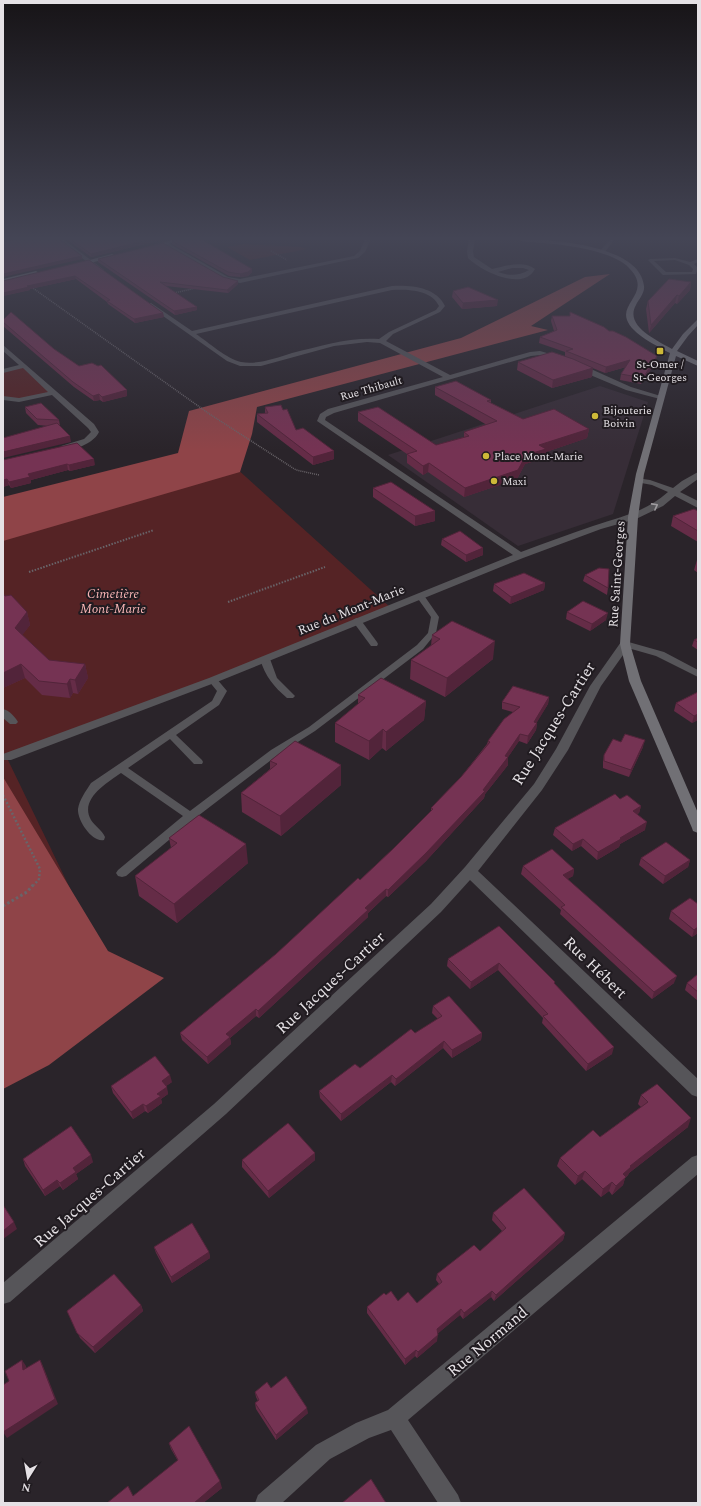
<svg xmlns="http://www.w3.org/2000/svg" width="701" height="1506" font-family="Spectral,serif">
	<rect width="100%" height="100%" fill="#2a242a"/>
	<path fill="#372d37" d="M 600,386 L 648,402 L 613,514 L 518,546 L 388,455 Z"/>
	<g fill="#552325">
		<path d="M 243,244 L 301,247 L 307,249 L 250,260 L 227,247 Z"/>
		<path d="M 24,366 L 53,393 L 19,400 L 3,398 L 3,371 Z"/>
		<path d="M 226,459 L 391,608 L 7,758 L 96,942 L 3,988 L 3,515 Z"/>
	</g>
	<g fill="#8f4448">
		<path d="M 610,274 L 531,326 L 548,330 L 257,407 L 252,434 L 240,472 L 3,541 L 3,497 L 178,453 L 189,411 L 461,338 L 585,277 Z"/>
		<path d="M 3,777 L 108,951 L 164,978 L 49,1065 L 3,1089 Z"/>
	</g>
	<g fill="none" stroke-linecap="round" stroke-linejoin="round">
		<g stroke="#696469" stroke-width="1.5" stroke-dasharray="1 1" stroke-linecap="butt">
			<path d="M 271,251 L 287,260"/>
			<path d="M 30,286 L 208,413 L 296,470 L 319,475"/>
			<path d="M 174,293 L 196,288"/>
		</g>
		<g stroke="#696469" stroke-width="2" stroke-dasharray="1.5 1.5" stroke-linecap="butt">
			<path d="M 29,572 L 154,530"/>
			<path d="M 228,602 L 325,567"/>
		</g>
		<path stroke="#696469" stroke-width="2.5" stroke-dasharray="2 2" stroke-linecap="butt" d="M 3,795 L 40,869 L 39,879 L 34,885"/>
		<path stroke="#696469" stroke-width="3" stroke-dasharray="2.5 2.5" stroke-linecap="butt" d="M 3,906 L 27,892 L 34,884"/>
		<g fill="#565559" fill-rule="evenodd">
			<path d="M 675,258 L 690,262 L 698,259 L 698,262 L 694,264 L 698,268 L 696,274 L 663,275 L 648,260 L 650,259 ZM 675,260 L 689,265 L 693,269 L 692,272 L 666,272 L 654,261 Z"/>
			<path d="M 420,593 L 423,594 L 439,617 L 436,633 L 423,649 L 315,731 L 279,754 L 194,819 L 126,876 L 122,877 L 118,876 L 116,873 L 118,870 L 183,816 L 121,773 C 107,783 79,799 91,820 C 95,826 102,830 105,837 L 104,840 C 92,843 77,820 78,809 C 79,800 86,791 91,783 L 212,701 L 217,691 L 208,680 L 213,677 L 216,678 L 227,691 L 219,705 L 176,735 L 202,760 L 203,762 L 202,764 L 194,764 L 170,739 L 128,768 L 190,811 L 271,750 L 309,727 L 417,645 L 428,633 L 431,617 L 416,596 Z"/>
			<path d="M 357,618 L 360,619 L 377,642 L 378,644 L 377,646 L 371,646 L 354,623 L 353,621 L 354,619 Z"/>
			<path d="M 265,656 L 270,659 L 277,678 L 295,696 L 293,698 L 287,698 C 274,687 265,676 260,659 Z"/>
			<path d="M 3,709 C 9,710 15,717 18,722 L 16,724 L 10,724 L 3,718 Z"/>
		</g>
		<g fill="#565559" fill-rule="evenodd">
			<path d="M 57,239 L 63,239 L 104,270 L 99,271 Z"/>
			<path d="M 365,239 L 371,239 L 365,252 L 358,258 L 240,283 L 224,279 L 163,244 L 168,243 L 228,277 L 240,279 L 354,256 L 360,251 Z"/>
			<path d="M 469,239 L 475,239 L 473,251 L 474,257 L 492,269 C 506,266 523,260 535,269 C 523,292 481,271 468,258 L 467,251 ZM 512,268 L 523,268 L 529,270 C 518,276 509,276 498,272 Z"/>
			<path d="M 610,239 L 615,239 L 604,253 L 600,253 L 600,251 Z"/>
			<path d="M 392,286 C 411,285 436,287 445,306 L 440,312 L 393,334 L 386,341 L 450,375 L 530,352 L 540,351 L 564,358 L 560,360 L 540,355 L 531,356 L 334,413 L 326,417 L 325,420 L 521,552 C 545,543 569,534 593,526 C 622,516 644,513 668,492 L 652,485 L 636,482 L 635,480 L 636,478 L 650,480 L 673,488 L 682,481 L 698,472 L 698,479 L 680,492 L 698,501 L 698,508 L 675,496 L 663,506 L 636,519 L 601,529 L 523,558 L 217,682 L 11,760 L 3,760 L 3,754 L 209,678 L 513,555 L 317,421 L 320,414 L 328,409 L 443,377 L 380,343 L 367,342 L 334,346 L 261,366 L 240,366 L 227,361 L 146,304 L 151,303 L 192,331 ZM 392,290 C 407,289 432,290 439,306 L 436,310 L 389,332 L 379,339 C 349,337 321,346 292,353 C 276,358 258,365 241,362 C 227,359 208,342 196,334 Z"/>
			<path d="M 3,345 L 94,424 L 99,432 C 94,443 73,452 61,450 L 61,446 L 84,439 L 91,432 L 88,428 L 52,395 L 19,402 L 3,400 L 3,396 L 19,398 L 48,392 L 23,368 L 3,373 L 3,369 L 19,365 L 3,351 Z"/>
			<path d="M 576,365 L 582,365 L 631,387 L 664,397 L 660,399 L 626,390 L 576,369 Z"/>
			<path d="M 625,641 L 664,652 L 698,670 L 698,677 L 656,656 L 628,648 L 601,686 L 568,750 L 542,790 L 478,871 L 698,1079 L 698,1097 L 692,1095 L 470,880 L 441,912 L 226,1114 L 10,1302 L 3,1304 L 3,1283 L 214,1104 L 431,904 L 465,867 L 534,784 L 556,749 L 590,686 L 621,642 Z"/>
			<path d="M 698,1155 L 698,1174 L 408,1420 L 458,1495 L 461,1503 L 438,1503 L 391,1430 L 369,1438 L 330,1459 L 282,1503 L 255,1503 L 258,1495 L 316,1445 L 356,1423 L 388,1410 L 692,1157 Z"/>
		</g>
		<g fill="#717075" fill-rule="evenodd">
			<path d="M 175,239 L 186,239 L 150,249 L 147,247 Z"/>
			<path d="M 517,239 C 548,239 640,244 644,286 C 645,293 639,299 636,305 C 624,326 657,340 672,349 L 683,334 L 698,319 L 698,325 L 688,336 L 677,351 L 698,361 L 698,366 L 676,356 L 644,474 L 638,517 L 630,644 L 641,681 L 698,813 L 698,833 L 693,831 L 692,828 L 629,681 L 620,644 L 628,517 L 636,474 L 670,353 C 657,346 632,334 627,320 C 620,301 655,291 626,265 C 607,250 567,245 544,243 C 535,242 524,243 517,239 Z"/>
			<path d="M 112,254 L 114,255 L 114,257 L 74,267 L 71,265 Z"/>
			<path d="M 36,271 L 39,273 L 38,274 L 3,283 L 3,279 Z"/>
		</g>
	</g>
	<g fill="#652c47">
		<path d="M 66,239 L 166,239 L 91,257 Z"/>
		<path d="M 172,241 L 252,269 L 252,272 L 248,276 L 240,277 L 229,276 L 172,244 Z"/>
		<path d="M 98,259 L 223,277 L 238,284 L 228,293 L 166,286 L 197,307 L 197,310 L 175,315 L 98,262 Z"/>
		<path d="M 89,260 L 163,313 L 164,317 L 135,323 L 108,304 L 107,302 L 76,279 L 30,289 L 30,290 L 3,296 Z"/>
		<path d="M 691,282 L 690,290 L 677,304 L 675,303 L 649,333 L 646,309 L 648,301 Z"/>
		<path d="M 453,291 L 497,306 L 462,309 L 452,297 Z"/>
		<path d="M 552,316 L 609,331 L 656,362 L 641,384 L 620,380 L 621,374 L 626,367 L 605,373 L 590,367 L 592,377 L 552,388 L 517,370 L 518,362 L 565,356 L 565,352 L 539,343 L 540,337 L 554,331 L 551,321 Z"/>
		<path d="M 3,320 L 54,349 L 79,366 L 127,396 L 103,402 L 100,400 L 94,401 L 74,387 L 3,326 Z"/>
		<path d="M 435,387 L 491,400 L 491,403 L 523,419 L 589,429 L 587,438 L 546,452 L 545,458 L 525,464 L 517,479 L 464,497 L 428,472 L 423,475 L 407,463 L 407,454 L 358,421 L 358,412 L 436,445 L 464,437 L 464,432 L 487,425 L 435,395 Z"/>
		<path d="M 25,407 L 59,420 L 60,426 L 71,442 L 48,426 L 38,425 L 26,413 Z"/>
		<path d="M 265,407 L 283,410 L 296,430 L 334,459 L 313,465 L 257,422 L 257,414 L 265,413 Z"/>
		<path d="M 3,460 L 95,465 L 70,471 L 68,470 L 31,480 L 31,483 L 11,488 L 9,485 L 3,487 Z"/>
		<path d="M 373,488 L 435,511 L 435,521 L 415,526 L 373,497 Z"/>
		<path d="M 698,511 L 698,542 L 671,526 L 673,516 Z"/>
		<path d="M 442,539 L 483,555 L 466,562 L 441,545 Z"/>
		<path d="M 697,560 L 698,560 L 698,573 L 694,570 Z"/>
		<path d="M 585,575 L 608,588 L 607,595 L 583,581 Z"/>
		<path d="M 545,583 L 544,590 L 510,604 L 493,591 L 494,584 Z"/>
		<path d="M 3,593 L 5,596 L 27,612 L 30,625 L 22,635 L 49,660 L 85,664 L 88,678 L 78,694 L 73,693 L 70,698 L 42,695 L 25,678 L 3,688 Z"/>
		<path d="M 567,612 L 606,620 L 590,631 L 566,619 Z"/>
		<path d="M 432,635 L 493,659 L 445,697 L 410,679 L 411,660 L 431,646 Z"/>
		<path d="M 698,638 L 698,650 L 692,646 L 694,640 Z"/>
		<path d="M 698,692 L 698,720 L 692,723 L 674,711 L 676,703 Z"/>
		<path d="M 358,695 L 426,701 L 424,720 L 386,751 L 382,748 L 369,760 L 335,742 L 335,723 L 358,704 Z"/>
		<path d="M 549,697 L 548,704 L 536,723 L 537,723 L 536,730 L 527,744 L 519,741 L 508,757 L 508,765 L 485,794 L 484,798 L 426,861 L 388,897 L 386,896 L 368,913 L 368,917 L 259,1018 L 256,1016 L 230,1038 L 231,1044 L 208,1064 L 182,1040 L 180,1033 L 276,954 L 360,880 L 394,848 L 431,811 L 431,808 L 461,777 L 487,744 L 488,741 L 513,712 L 502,709 L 502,702 Z"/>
		<path d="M 621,742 L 643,747 L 629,777 L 603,768 L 603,762 L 604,755 Z"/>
		<path d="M 270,761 L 341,765 L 341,785 L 281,836 L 242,812 L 241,793 L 270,769 Z"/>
		<path d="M 620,799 L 641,806 L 639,813 L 637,814 L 645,830 L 620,844 L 619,847 L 597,860 L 581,846 L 572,851 L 553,835 L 555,828 Z"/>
		<path d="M 169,838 L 248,863 L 177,923 L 139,896 L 135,876 L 171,848 Z"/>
		<path d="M 641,858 L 690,860 L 688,867 L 663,884 L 639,865 Z"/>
		<path d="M 523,866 L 574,869 L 573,876 L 567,879 L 674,983 L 652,999 L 560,914 L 561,910 L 521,874 Z"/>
		<path d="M 671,911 L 698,933 L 692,937 L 669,919 Z"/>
		<path d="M 499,926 L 555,982 L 555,985 L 612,1054 L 586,1071 L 542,1023 L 543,1018 L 498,970 L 470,989 L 447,966 L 448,959 Z"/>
		<path d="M 698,974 L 698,1001 L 685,990 L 687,983 Z"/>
		<path d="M 433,1006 L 482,1033 L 481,1040 L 452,1058 L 443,1048 L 395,1086 L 391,1082 L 341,1121 L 320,1098 L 319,1091 L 360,1068 L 438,1019 L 432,1013 Z"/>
		<path d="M 172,1082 L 166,1086 L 168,1094 L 161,1099 L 162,1103 L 148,1113 L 145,1111 L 133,1119 L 113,1093 L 111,1086 Z"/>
		<path d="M 641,1095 L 688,1127 L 629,1173 L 628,1175 L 625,1178 L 623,1185 L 612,1195 L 609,1191 L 601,1197 L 582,1179 L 575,1185 L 557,1166 L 560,1158 L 600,1137 L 641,1107 L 638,1104 Z"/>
		<path d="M 315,1153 L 315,1160 L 269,1198 L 242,1167 L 242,1160 Z"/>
		<path d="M 23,1159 L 93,1162 L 76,1174 L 78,1179 L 63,1190 L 60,1186 L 45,1196 L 25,1166 Z"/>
		<path d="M 493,1213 L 565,1233 L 563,1240 L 494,1301 L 491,1297 L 463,1319 L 460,1315 L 437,1334 L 437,1341 L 417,1358 L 415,1356 L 405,1365 L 367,1313 L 367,1307 L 386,1295 L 398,1301 L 417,1303 L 439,1284 L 436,1280 L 437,1274 L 480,1251 L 502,1231 L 492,1220 Z"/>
		<path d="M 154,1247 L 209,1252 L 210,1258 L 172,1283 L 156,1253 Z"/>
		<path d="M 141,1305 L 143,1311 L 95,1353 L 80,1338 L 67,1311 Z"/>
		<path d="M 271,1388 L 308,1413 L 276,1440 L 256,1409 L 255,1403 L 258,1401 L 256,1397 L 255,1392 Z"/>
		<path d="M 169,1443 L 222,1488 L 203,1503 L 107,1503 L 133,1496 L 178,1461 L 171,1449 Z"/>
	</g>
	<g fill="#52243a">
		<path d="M 152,239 L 166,239 L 91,257 L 91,254 Z"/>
		<path d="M 82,256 L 82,259 L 3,277 L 3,274 Z"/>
		<path d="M 252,269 L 252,272 L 248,276 L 240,277 L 240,274 Z"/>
		<path d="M 75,276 L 76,279 L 30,289 L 30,290 L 3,296 L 3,293 L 27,286 Z"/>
		<path d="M 238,281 L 238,284 L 228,293 L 227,290 Z"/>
		<path d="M 691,282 L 690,290 L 677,304 L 679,296 Z"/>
		<path d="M 677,295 L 675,303 L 649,333 L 651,325 Z"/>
		<path d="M 498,300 L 497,306 L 462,309 L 463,303 Z"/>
		<path d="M 197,307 L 197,310 L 175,315 L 174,311 Z"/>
		<path d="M 163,313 L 164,317 L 135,323 L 134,319 Z"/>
		<path d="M 657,356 L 656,362 L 641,384 L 643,378 Z"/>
		<path d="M 630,360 L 629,366 L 605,373 L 606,367 Z"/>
		<path d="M 593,368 L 592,377 L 552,388 L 553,380 Z"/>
		<path d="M 127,390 L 127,396 L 103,402 L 102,397 Z"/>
		<path d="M 99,394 L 100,400 L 94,401 L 93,396 Z"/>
		<path d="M 589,429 L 587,438 L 546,452 L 545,458 L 525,464 L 517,479 L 464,497 L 465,488 L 539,445 Z"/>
		<path d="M 70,436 L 71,442 L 3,458 L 3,452 Z"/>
		<path d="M 334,451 L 334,459 L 313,465 L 313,457 Z"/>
		<path d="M 94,459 L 95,465 L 70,471 L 69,465 Z"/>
		<path d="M 429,463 L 428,472 L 423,475 L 423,466 Z"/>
		<path d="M 67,464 L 68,470 L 31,480 L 31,483 L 11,488 L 9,482 L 28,474 Z"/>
		<path d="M 7,479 L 9,485 L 3,487 L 3,480 Z"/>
		<path d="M 435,511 L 435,521 L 415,526 L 415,516 Z"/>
		<path d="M 483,548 L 483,555 L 466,562 L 466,555 Z"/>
		<path d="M 545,583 L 544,590 L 510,604 L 511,597 Z"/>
		<path d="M 27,612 L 30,625 L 18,641 L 15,628 Z"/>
		<path d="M 608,613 L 606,620 L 590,631 L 592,624 Z"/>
		<path d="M 495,641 L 493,659 L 445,697 L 447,678 Z"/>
		<path d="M 21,664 L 25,678 L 3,688 L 3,673 Z"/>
		<path d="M 85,664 L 88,678 L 78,694 L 75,680 Z"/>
		<path d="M 70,679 L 73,693 L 70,698 L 67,684 Z"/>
		<path d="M 549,697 L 548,704 L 533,729 L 534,722 Z"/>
		<path d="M 426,701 L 424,720 L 386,751 L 386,732 Z"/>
		<path d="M 698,714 L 698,720 L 692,723 L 694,716 Z"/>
		<path d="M 537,723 L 536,730 L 527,744 L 528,736 Z"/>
		<path d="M 383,729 L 382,748 L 369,760 L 369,741 Z"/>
		<path d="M 520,734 L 519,741 L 504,763 L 508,757 L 508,765 L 485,794 L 484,798 L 426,861 L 388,897 L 388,890 L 483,790 L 505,756 Z"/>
		<path d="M 645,740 L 643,747 L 629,777 L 631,770 Z"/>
		<path d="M 341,765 L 341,785 L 281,836 L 280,816 Z"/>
		<path d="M 641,806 L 639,813 L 631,818 L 633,811 Z"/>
		<path d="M 647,822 L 645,830 L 620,844 L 619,847 L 597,860 L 598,852 L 620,838 Z"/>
		<path d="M 583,839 L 581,846 L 572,851 L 573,844 Z"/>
		<path d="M 246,844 L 248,863 L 177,923 L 174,904 Z"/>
		<path d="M 690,860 L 688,867 L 663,884 L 665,876 Z"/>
		<path d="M 574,869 L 573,876 L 561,883 L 563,875 Z"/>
		<path d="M 386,889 L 386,896 L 368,913 L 368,917 L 259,1018 L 258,1011 L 365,908 Z"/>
		<path d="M 698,927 L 698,933 L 692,937 L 694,930 Z"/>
		<path d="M 499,963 L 498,970 L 470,989 L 471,982 Z"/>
		<path d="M 677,976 L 674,983 L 652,999 L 654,992 Z"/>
		<path d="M 256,1009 L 256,1016 L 230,1038 L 231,1044 L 208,1064 L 207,1057 L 226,1034 Z"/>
		<path d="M 482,1033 L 481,1040 L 452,1058 L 452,1050 Z"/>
		<path d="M 444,1041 L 443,1048 L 395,1086 L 396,1079 Z"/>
		<path d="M 614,1047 L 612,1054 L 586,1071 L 588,1064 Z"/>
		<path d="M 170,1075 L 172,1082 L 163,1088 L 162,1081 Z"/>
		<path d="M 392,1075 L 391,1082 L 341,1121 L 341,1114 Z"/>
		<path d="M 167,1087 L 168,1094 L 161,1099 L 162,1103 L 148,1113 L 146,1106 L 157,1094 Z"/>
		<path d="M 143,1104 L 145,1111 L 133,1119 L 131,1112 Z"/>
		<path d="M 691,1118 L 688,1127 L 629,1173 L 628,1175 L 625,1178 L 623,1185 L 612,1195 L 616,1186 L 623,1174 L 630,1166 Z"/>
		<path d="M 315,1153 L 315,1160 L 269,1198 L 268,1191 Z"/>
		<path d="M 91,1155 L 93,1162 L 76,1174 L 78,1179 L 63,1190 L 60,1183 L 73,1168 Z"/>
		<path d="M 585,1171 L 582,1179 L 575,1185 L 578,1176 Z"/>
		<path d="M 57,1180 L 60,1186 L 45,1196 L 43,1190 Z"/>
		<path d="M 612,1182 L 609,1191 L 601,1197 L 603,1189 Z"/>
		<path d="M 14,1222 L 17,1229 L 3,1239 L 3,1231 Z"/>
		<path d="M 565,1233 L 563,1240 L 494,1301 L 496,1295 Z"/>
		<path d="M 209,1252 L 210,1258 L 172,1283 L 171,1277 Z"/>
		<path d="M 492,1291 L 491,1297 L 463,1319 L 464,1313 Z"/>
		<path d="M 141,1305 L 143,1311 L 95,1353 L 93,1347 Z"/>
		<path d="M 461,1309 L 460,1315 L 436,1335 L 437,1329 Z"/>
		<path d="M 438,1335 L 437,1341 L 417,1358 L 418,1352 Z"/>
		<path d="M 416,1350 L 415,1356 L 405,1365 L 405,1359 Z"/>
		<path d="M 22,1360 L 26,1366 L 27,1376 L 23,1370 Z"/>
		<path d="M 40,1360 L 43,1366 L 58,1404 L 7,1438 L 3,1432 Z"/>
		<path d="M 307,1408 L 308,1413 L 276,1440 L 276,1435 Z"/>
		<path d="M 220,1481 L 222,1488 L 203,1503 L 194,1503 Z"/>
	</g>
	<g fill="#753353" stroke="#52243a">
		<path d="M 17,239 L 59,239 L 82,256 L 3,274 L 3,242 Z"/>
		<path d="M 70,239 L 152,239 L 91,254 Z"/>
		<path d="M 177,239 L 201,239 L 252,269 L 248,272 L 240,274 L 228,272 L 172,241 Z"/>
		<path d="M 163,243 L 223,277 L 238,281 L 227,290 L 160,282 L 197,307 L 174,311 L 98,259 Z"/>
		<path d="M 89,260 L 163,313 L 134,319 L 107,301 L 110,300 L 75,276 L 27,286 L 29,287 L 3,293 L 3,281 Z"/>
		<path d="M 669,279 L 691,282 L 679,296 L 677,295 L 651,325 L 648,301 Z"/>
		<path d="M 468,287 L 498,300 L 463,303 L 453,291 Z"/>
		<path d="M 11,312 L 54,349 L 79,366 L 92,363 L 98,366 L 101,365 L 127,390 L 102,397 L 99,394 L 93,396 L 73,382 L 3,322 L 3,320 Z"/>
		<path d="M 570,312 L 604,327 L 609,331 L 613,331 L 626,337 L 657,356 L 643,378 L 621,374 L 630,360 L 606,367 L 566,351 L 573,349 L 540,337 L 557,330 L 552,316 L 570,316 Z"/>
		<path d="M 552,352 L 573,359 L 593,368 L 553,380 L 518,362 Z"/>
		<path d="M 456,381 L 491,400 L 487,401 L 523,419 L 554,409 L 589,429 L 539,445 L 546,449 L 526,455 L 518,470 L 465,488 L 429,463 L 423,466 L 407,454 L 417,451 L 358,412 L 378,407 L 436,445 L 469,436 L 464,432 L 497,421 L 435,387 Z"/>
		<path d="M 41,403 L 59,420 L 37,419 L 25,407 Z"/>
		<path d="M 281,405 L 283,410 L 287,409 L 296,430 L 303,428 L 334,451 L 313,457 L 257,414 L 268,413 L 265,407 Z"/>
		<path d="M 57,423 L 70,436 L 3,452 L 3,438 Z"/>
		<path d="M 77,443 L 94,459 L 69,465 L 67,464 L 28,474 L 30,477 L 9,482 L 7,479 L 3,480 L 3,460 Z"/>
		<path d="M 391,482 L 435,511 L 415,516 L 373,488 Z"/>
		<path d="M 694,509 L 698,511 L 698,531 L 673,516 Z"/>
		<path d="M 460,531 L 483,548 L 466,555 L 442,539 Z"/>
		<path d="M 599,568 L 609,569 L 608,588 L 585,575 Z"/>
		<path d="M 524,573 L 545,583 L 511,597 L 494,584 Z"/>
		<path d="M 3,593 L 5,596 L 11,595 L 27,612 L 15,628 L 49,660 L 85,664 L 75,680 L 70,679 L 67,684 L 39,681 L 21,664 L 3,673 Z"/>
		<path d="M 583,601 L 608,613 L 592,624 L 567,612 Z"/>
		<path d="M 452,621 L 495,641 L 447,678 L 411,660 L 440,639 L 432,635 Z"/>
		<path d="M 698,638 L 698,642 L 694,640 Z"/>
		<path d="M 381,678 L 426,701 L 386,732 L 383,729 L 369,741 L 335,723 L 365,698 L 358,695 Z"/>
		<path d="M 513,686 L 549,697 L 534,722 L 537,723 L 528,736 L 520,734 L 505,756 L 508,757 L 483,790 L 485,791 L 426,853 L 388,890 L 386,889 L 365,908 L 368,910 L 258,1011 L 256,1009 L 226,1034 L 230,1037 L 207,1057 L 180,1033 L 276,954 L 358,878 L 360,880 L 394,848 L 433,809 L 431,808 L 461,777 L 490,742 L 488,741 L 504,719 L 520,707 L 502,702 Z"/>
		<path d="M 698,692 L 698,714 L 694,716 L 676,703 Z"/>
		<path d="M 625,734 L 645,740 L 631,770 L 604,761 L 604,755 L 613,739 L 621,742 Z"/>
		<path d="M 295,741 L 341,765 L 280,816 L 241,793 L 277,764 L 270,761 Z"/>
		<path d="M 615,794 L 620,799 L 627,795 L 641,806 L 633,811 L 647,822 L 620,838 L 621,839 L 598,852 L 583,839 L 573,844 L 555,828 Z"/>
		<path d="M 199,815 L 246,844 L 174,904 L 135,876 L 177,843 L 169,838 Z"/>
		<path d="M 666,842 L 690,860 L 665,876 L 641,858 Z"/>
		<path d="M 552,849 L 574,869 L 563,875 L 677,976 L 654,992 L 561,907 L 565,905 L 523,866 Z"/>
		<path d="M 690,898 L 698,904 L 698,927 L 694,930 L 671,911 Z"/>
		<path d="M 499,926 L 555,982 L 554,983 L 614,1047 L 588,1064 L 543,1016 L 548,1014 L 499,963 L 471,982 L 448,959 Z"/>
		<path d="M 698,974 L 698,992 L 687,983 Z"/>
		<path d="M 449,996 L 482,1033 L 452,1050 L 444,1041 L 396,1079 L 392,1075 L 341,1114 L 319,1091 L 355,1064 L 360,1068 L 411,1029 L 415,1033 L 442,1016 L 433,1006 Z"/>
		<path d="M 155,1056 L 170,1075 L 162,1081 L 167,1087 L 157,1094 L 161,1096 L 146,1106 L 143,1104 L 131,1112 L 111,1086 Z"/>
		<path d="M 657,1084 L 691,1118 L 630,1166 L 631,1167 L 623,1174 L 626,1177 L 616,1186 L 612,1182 L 603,1189 L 585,1171 L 578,1176 L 560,1158 L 593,1130 L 600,1137 L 648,1102 L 641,1095 Z"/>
		<path d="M 288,1123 L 315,1153 L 268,1191 L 242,1160 Z"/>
		<path d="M 71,1126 L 91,1155 L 73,1168 L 76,1172 L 60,1183 L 57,1180 L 43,1190 L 23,1159 Z"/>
		<path d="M 524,1188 L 565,1233 L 496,1295 L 492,1291 L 464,1313 L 461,1309 L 437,1329 L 438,1335 L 418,1352 L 416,1350 L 405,1359 L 367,1307 L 384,1293 L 386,1295 L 391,1291 L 398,1301 L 408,1292 L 417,1303 L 442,1282 L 437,1274 L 474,1245 L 480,1251 L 506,1228 L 493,1213 Z"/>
		<path d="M 3,1205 L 14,1222 L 3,1231 Z"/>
		<path d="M 192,1223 L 209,1252 L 171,1277 L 154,1247 Z"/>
		<path d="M 114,1274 L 141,1305 L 93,1347 L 77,1333 L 67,1311 Z"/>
		<path d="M 22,1360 L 23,1370 L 40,1360 L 55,1399 L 3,1432 L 3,1385 L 9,1381 L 5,1371 Z"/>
		<path d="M 286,1376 L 307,1408 L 276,1435 L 255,1403 L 259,1400 L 255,1392 L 267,1382 L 271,1388 Z"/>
		<path d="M 189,1426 L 220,1481 L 194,1503 L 107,1503 L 128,1486 L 133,1496 L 178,1460 L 169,1443 Z"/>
		<path d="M 371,1479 L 386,1503 L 342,1503 Z"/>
	</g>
	<defs><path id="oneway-chevron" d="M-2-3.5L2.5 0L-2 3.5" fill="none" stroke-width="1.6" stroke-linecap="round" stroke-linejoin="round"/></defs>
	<use stroke="#9e9b9f" href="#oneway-chevron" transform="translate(655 506) rotate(-28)"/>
	<linearGradient id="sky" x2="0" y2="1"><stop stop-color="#171417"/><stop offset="0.53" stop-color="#444555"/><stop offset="1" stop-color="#444555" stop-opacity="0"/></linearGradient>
	<rect width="701" height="450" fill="url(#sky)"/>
	<g fill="#cdb938" stroke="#201b20" stroke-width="1.5">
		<rect x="656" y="347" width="8" height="8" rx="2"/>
		<circle cx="595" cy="416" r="4"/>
		<circle cx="486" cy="456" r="4"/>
		<circle cx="494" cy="481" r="4"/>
	</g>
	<g text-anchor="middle" stroke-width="4" stroke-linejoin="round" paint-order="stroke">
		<g font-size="11" fill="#e5e1e5" stroke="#201b20" text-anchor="start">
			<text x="660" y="368" text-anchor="middle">St-Omer /<tspan x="660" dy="13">St-Georges</tspan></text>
			<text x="603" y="414">Bijouterie<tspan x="603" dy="13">Boivin</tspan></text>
			<text x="494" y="460">Place Mont-Marie</text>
			<text x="502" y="485">Maxi</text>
		</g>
		<g font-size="11" fill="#e5e1e5" stroke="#201b20">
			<text transform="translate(371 388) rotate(-16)" y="4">Rue Thibault</text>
		</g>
		<g font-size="13" fill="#e5e1e5" stroke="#201b20">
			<text transform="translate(616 574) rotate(-86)" y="5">Rue Saint-Georges</text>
			<text transform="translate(351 609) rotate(-22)" y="5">Rue du Mont-Marie</text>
		</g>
		<g font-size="13" font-style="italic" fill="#f9b6b6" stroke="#201b20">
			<text x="113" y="598">Cimetière<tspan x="113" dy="15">Mont-Marie</tspan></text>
		</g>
		<g font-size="16" fill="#e5e1e5" stroke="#201b20">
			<text transform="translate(553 723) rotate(-58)" y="6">Rue Jacques-Cartier</text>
			<text transform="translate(596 967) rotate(44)" y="6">Rue Hébert</text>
			<text transform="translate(330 982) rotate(-43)" y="6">Rue Jacques-Cartier</text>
			<text transform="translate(89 1197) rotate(-41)" y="6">Rue Jacques-Cartier</text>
			<text transform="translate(487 1341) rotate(-40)" y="6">Rue Normand</text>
		</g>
	</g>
	<rect width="701" height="1506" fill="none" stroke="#e5e1e5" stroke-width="8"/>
	<g transform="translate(28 1478) rotate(191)" stroke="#201b20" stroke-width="3" paint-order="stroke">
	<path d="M0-3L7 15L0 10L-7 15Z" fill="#e5e1e5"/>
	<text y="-6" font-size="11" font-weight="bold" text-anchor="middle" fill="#e5e1e5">N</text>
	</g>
</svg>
